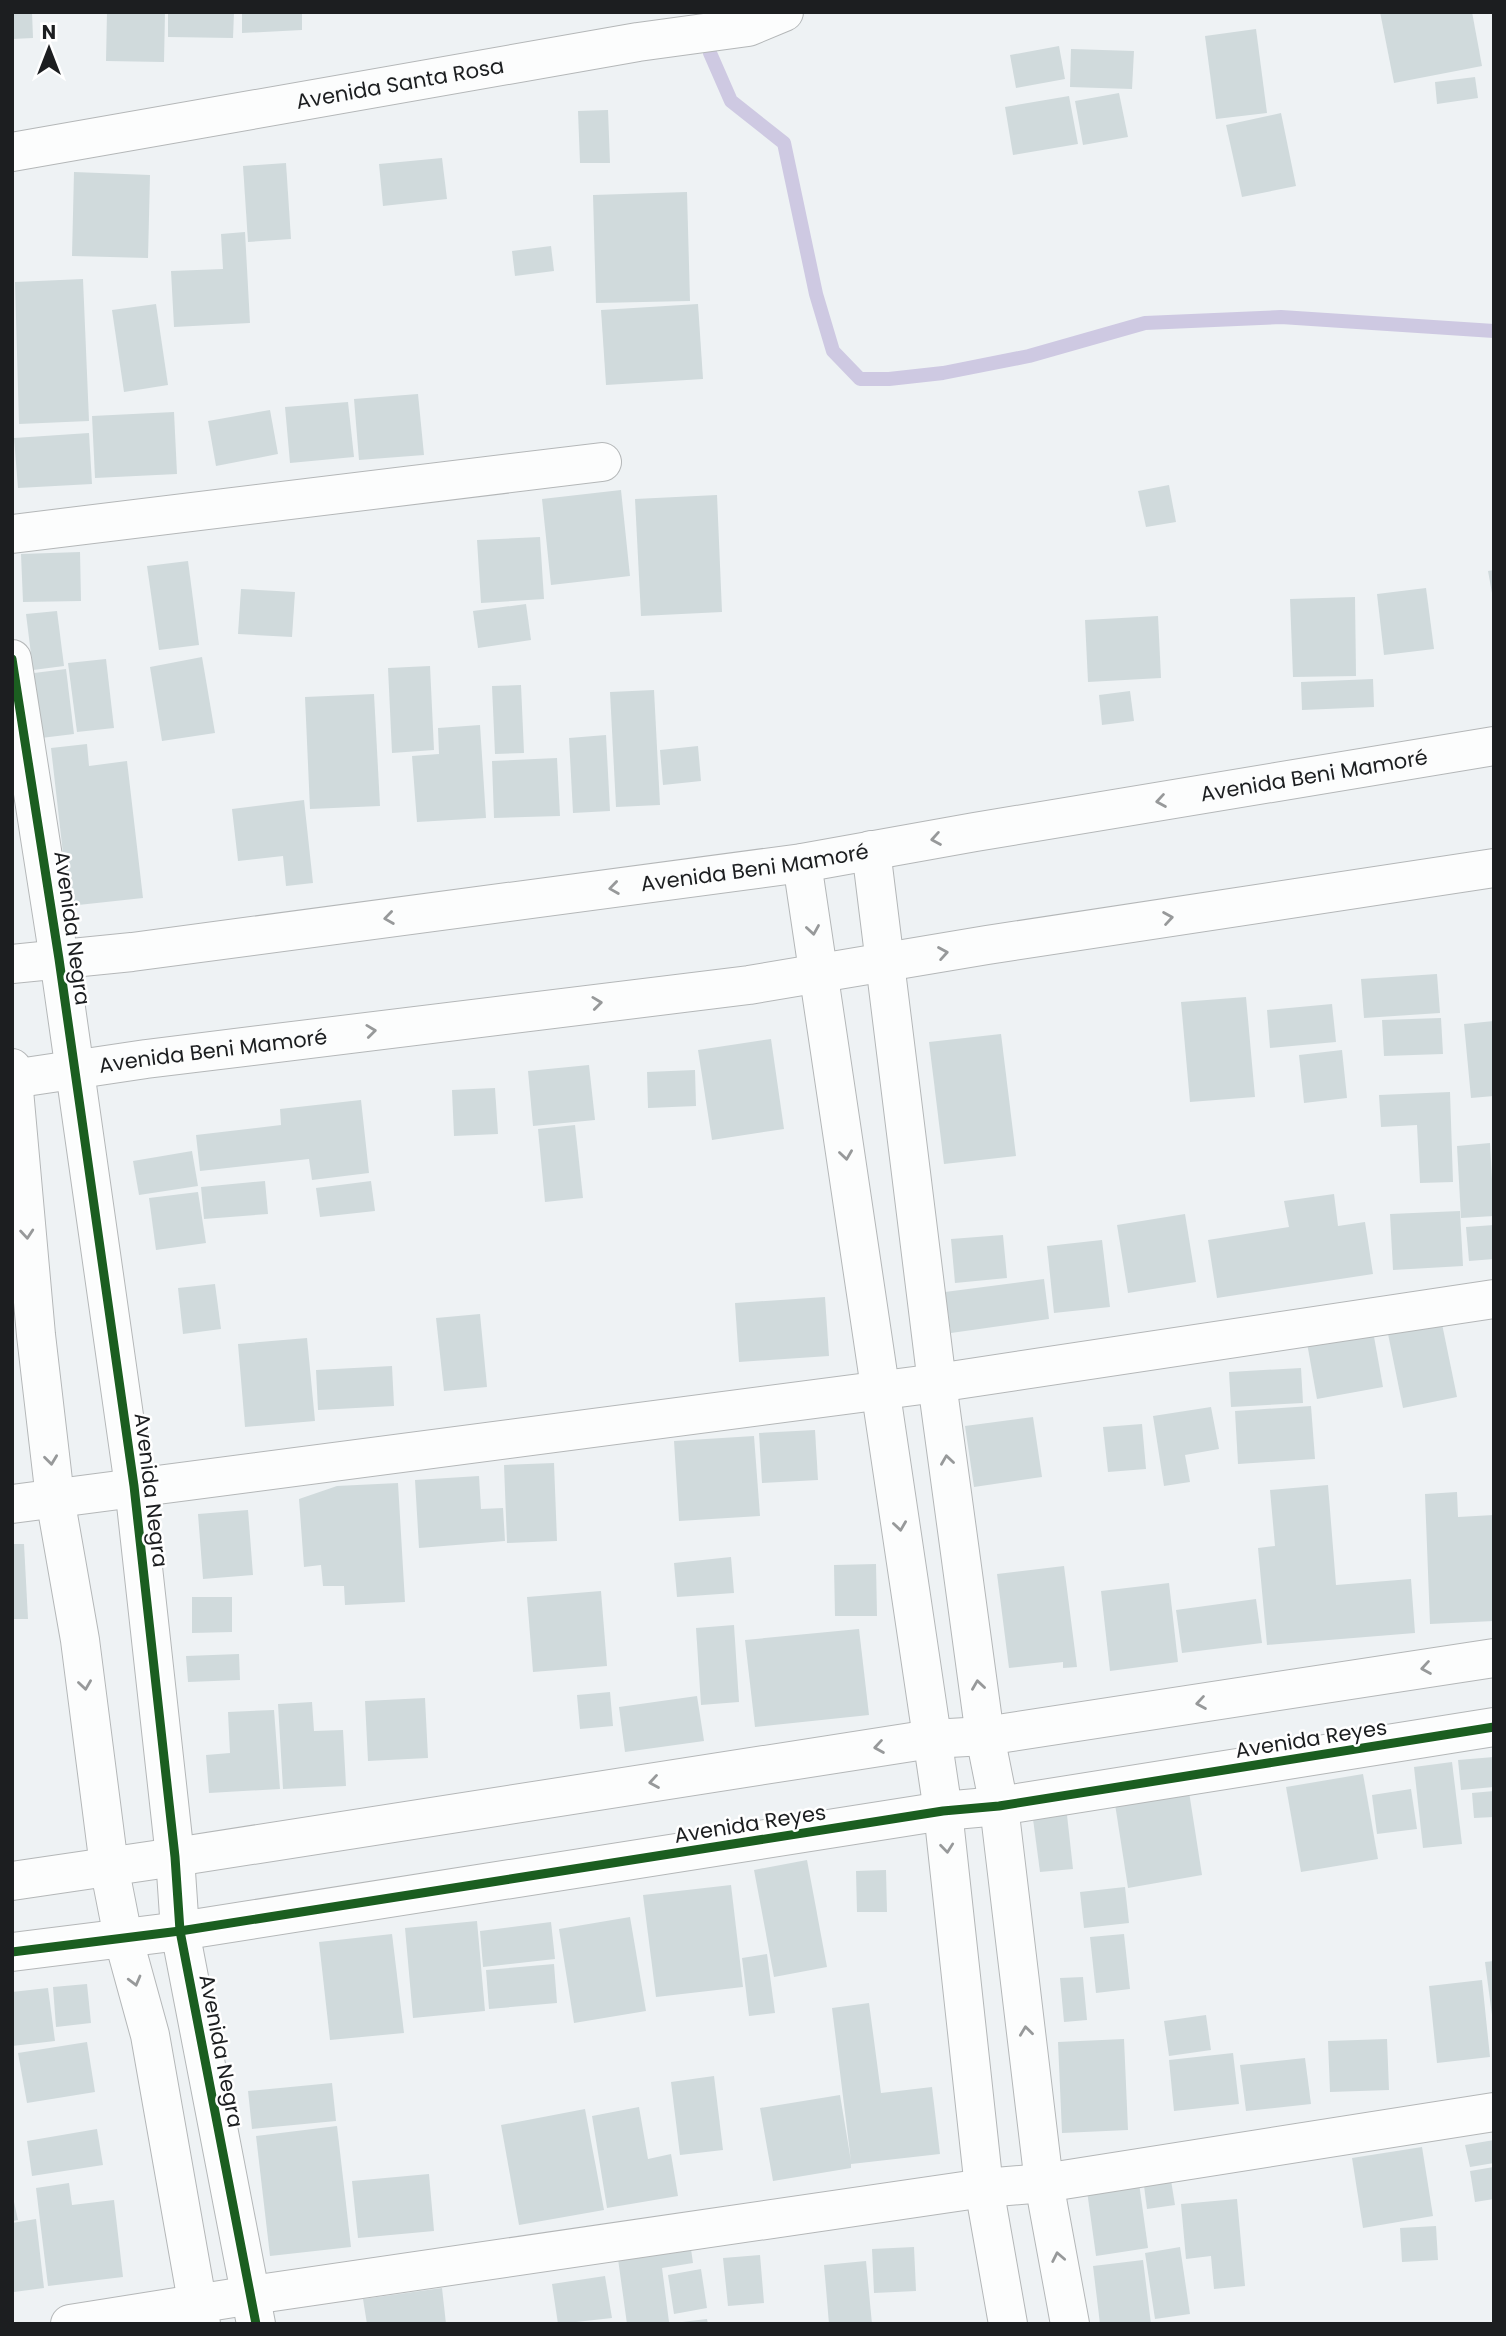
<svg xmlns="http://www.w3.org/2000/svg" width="1506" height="2336" font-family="Poppins,sans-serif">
	<rect width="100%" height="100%" fill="#eef2f4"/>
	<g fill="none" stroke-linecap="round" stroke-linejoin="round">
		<path stroke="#cec9e2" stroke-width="14" d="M 710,53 L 731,101 L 784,143 L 816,294 L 833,351 L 860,379 L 889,379 L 943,373 L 1029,356 L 1145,323 L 1281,317 L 1494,331"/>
	</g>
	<g fill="#d0dadc">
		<path d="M 12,12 L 32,12 L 33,38 L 12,39 Z"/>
		<path d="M 107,12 L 165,12 L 164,62 L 106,61 Z"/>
		<path d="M 168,12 L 234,12 L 233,38 L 168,37 Z"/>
		<path d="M 242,12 L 302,12 L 302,30 L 242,33 Z"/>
		<path d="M 1380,12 L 1472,12 L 1482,66 L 1394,83 Z"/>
		<path d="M 1256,29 L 1267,113 L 1216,119 L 1205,36 Z"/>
		<path d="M 1059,46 L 1065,79 L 1016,88 L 1010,55 Z"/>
		<path d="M 1071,49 L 1134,51 L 1132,89 L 1070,87 Z"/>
		<path d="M 1475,77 L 1478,98 L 1437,104 L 1435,82 Z"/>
		<path d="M 1119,93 L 1128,137 L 1083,145 L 1075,101 Z"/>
		<path d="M 1069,96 L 1078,144 L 1013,155 L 1005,107 Z"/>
		<path d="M 608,110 L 610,163 L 580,163 L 578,111 Z"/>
		<path d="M 1281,113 L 1296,186 L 1242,197 L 1226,125 Z"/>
		<path d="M 442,158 L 447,199 L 383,206 L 379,164 Z"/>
		<path d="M 286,163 L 291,239 L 248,242 L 243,166 Z"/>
		<path d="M 74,172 L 150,175 L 148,258 L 72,256 Z"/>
		<path d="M 687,192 L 690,301 L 596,303 L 593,195 Z"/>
		<path d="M 245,232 L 250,323 L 174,327 L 171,271 L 223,269 L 221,234 Z"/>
		<path d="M 551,246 L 554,271 L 515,276 L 512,251 Z"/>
		<path d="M 83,279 L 89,421 L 19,424 L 15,282 Z"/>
		<path d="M 156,304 L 168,385 L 124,392 L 112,310 Z"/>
		<path d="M 698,304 L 703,379 L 606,385 L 601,310 Z"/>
		<path d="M 418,394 L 424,455 L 359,460 L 354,399 Z"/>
		<path d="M 348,402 L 354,457 L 290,463 L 285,407 Z"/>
		<path d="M 270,410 L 278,454 L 216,466 L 208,421 Z"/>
		<path d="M 174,412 L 177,474 L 95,478 L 92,416 Z"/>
		<path d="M 89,433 L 92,484 L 18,488 L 14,438 Z"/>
		<path d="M 1169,485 L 1176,522 L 1146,527 L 1138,491 Z"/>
		<path d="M 621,490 L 630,576 L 551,585 L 542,499 Z"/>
		<path d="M 717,495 L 722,612 L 641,616 L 635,499 Z"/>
		<path d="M 540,537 L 544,599 L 481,603 L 477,540 Z"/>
		<path d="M 80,552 L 81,601 L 23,602 L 21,554 Z"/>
		<path d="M 188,561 L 199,645 L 159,650 L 147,566 Z"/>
		<path d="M 1494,570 L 1494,593 L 1492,593 L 1488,571 Z"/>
		<path d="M 1426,588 L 1434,649 L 1384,655 L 1377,594 Z"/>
		<path d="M 241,589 L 295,592 L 292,637 L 238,634 Z"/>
		<path d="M 1355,597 L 1356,676 L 1293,677 L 1290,599 Z"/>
		<path d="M 526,604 L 531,640 L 478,648 L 473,611 Z"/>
		<path d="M 57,611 L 64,666 L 33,670 L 26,614 Z"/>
		<path d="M 1158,616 L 1161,678 L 1088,682 L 1085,620 Z"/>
		<path d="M 202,657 L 215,733 L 162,741 L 150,667 Z"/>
		<path d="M 106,659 L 114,728 L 77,732 L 68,663 Z"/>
		<path d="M 430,666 L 434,750 L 392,753 L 388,668 Z"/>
		<path d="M 66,669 L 74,734 L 41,738 L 34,673 Z"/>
		<path d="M 1373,679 L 1374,707 L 1302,710 L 1301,682 Z"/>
		<path d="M 521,685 L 524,753 L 495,754 L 492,686 Z"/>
		<path d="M 654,690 L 660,805 L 616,807 L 610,692 Z"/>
		<path d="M 1130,691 L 1134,721 L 1102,725 L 1099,695 Z"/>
		<path d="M 374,694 L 380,806 L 310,809 L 305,697 Z"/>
		<path d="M 480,725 L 486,818 L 417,822 L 412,756 L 439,754 L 438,728 Z"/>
		<path d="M 606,735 L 610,811 L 573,813 L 569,738 Z"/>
		<path d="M 87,744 L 89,766 L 127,761 L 143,898 L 69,906 L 51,748 Z"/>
		<path d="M 698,746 L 701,781 L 663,785 L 660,750 Z"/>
		<path d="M 557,758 L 560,816 L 494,818 L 492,761 Z"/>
		<path d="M 304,800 L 313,883 L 286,886 L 283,856 L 238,861 L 232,809 Z"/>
		<path d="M 1437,974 L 1440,1013 L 1364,1018 L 1361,979 Z"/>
		<path d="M 1246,997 L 1255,1097 L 1190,1102 L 1181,1002 Z"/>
		<path d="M 1332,1004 L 1336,1042 L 1270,1048 L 1267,1010 Z"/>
		<path d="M 1441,1018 L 1443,1054 L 1384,1056 L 1382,1020 Z"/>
		<path d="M 1494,1021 L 1494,1096 L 1471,1098 L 1464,1024 Z"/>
		<path d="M 1001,1034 L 1016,1156 L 944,1164 L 929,1042 Z"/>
		<path d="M 771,1039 L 784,1129 L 712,1140 L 698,1050 Z"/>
		<path d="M 1342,1050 L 1347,1098 L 1304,1103 L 1299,1055 Z"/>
		<path d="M 589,1065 L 595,1120 L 533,1126 L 528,1071 Z"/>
		<path d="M 695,1070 L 696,1106 L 648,1108 L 647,1072 Z"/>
		<path d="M 495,1088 L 498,1134 L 454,1136 L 452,1090 Z"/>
		<path d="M 1450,1092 L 1453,1182 L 1420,1183 L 1417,1125 L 1381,1127 L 1379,1095 Z"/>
		<path d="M 361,1100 L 369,1173 L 312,1180 L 309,1159 L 200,1171 L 196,1135 L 281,1125 L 280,1109 Z"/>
		<path d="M 575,1125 L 583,1198 L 545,1202 L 538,1129 Z"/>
		<path d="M 1490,1143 L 1494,1216 L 1461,1218 L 1457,1146 Z"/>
		<path d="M 192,1151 L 198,1186 L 139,1195 L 133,1161 Z"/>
		<path d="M 265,1181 L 268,1214 L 204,1219 L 201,1187 Z"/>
		<path d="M 371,1181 L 375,1211 L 320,1217 L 316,1188 Z"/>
		<path d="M 198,1192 L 206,1243 L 156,1250 L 149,1198 Z"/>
		<path d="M 1334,1194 L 1338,1226 L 1365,1222 L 1373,1274 L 1217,1298 L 1208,1240 L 1289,1227 L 1284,1201 Z"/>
		<path d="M 1460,1211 L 1463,1266 L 1393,1270 L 1390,1214 Z"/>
		<path d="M 1185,1214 L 1196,1282 L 1128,1293 L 1117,1225 Z"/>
		<path d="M 1494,1225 L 1494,1259 L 1469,1261 L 1466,1227 Z"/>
		<path d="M 1003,1235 L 1007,1278 L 955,1283 L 951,1239 Z"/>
		<path d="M 1102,1240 L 1110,1307 L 1054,1313 L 1047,1246 Z"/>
		<path d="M 1044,1279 L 1049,1319 L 951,1333 L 945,1292 Z"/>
		<path d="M 215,1284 L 221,1329 L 183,1334 L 178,1288 Z"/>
		<path d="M 825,1297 L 829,1356 L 739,1362 L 735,1303 Z"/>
		<path d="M 480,1314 L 487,1387 L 444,1391 L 436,1318 Z"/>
		<path d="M 1441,1319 L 1457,1397 L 1403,1408 L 1387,1329 Z"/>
		<path d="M 1373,1331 L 1383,1387 L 1317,1399 L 1307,1343 Z"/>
		<path d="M 307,1338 L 315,1421 L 245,1427 L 238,1344 Z"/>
		<path d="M 392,1366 L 394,1406 L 318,1410 L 316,1370 Z"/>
		<path d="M 1301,1368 L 1303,1403 L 1231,1407 L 1229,1372 Z"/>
		<path d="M 1311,1406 L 1315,1459 L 1238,1464 L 1235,1411 Z"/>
		<path d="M 1211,1407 L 1219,1449 L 1185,1455 L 1190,1482 L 1164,1486 L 1153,1416 Z"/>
		<path d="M 1033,1417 L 1042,1477 L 974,1487 L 965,1426 Z"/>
		<path d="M 1142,1424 L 1146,1469 L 1108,1472 L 1103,1427 Z"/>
		<path d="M 815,1430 L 818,1480 L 762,1483 L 759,1433 Z"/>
		<path d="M 754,1436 L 760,1516 L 679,1521 L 674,1441 Z"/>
		<path d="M 554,1463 L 557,1541 L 507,1543 L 504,1465 Z"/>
		<path d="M 479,1476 L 481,1509 L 503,1508 L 505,1541 L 419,1548 L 415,1480 Z"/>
		<path d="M 398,1483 L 405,1602 L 345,1605 L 344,1586 L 323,1586 L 321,1565 L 304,1567 L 299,1499 L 337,1486 Z"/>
		<path d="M 1328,1485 L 1336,1585 L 1411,1579 L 1415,1633 L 1267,1645 L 1258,1548 L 1275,1546 L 1270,1490 Z"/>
		<path d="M 1457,1492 L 1458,1517 L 1494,1515 L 1494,1621 L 1430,1624 L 1425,1494 Z"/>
		<path d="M 248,1510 L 253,1575 L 203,1579 L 198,1514 Z"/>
		<path d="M 12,1544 L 24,1544 L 28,1619 L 12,1619 Z"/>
		<path d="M 731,1557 L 734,1593 L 677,1597 L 674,1563 Z"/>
		<path d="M 876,1564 L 877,1616 L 835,1616 L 834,1565 Z"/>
		<path d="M 1064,1566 L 1077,1667 L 1063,1668 L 1063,1662 L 1009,1668 L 997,1574 Z"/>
		<path d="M 1169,1583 L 1178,1662 L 1110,1671 L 1101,1591 Z"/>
		<path d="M 601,1591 L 607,1666 L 533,1672 L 527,1597 Z"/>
		<path d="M 192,1597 L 232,1597 L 232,1632 L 192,1633 Z"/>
		<path d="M 1256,1599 L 1262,1643 L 1182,1653 L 1176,1610 Z"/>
		<path d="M 734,1625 L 739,1702 L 701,1705 L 696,1628 Z"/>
		<path d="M 859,1629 L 869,1715 L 755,1727 L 745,1640 Z"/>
		<path d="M 239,1654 L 240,1680 L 188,1682 L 186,1656 Z"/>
		<path d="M 610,1692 L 613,1726 L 580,1729 L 577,1695 Z"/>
		<path d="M 697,1696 L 704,1741 L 625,1752 L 619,1707 Z"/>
		<path d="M 425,1698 L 428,1758 L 368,1761 L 365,1701 Z"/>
		<path d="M 312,1702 L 314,1731 L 343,1730 L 346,1786 L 283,1789 L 278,1704 Z"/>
		<path d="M 274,1710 L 280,1789 L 209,1793 L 206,1755 L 230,1753 L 228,1712 Z"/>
		<path d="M 1494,1757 L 1494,1787 L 1461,1790 L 1458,1760 Z"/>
		<path d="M 1452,1762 L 1462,1844 L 1423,1848 L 1414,1767 Z"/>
		<path d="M 1363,1774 L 1378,1859 L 1301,1872 L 1286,1787 Z"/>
		<path d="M 1411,1789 L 1417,1829 L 1377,1834 L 1372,1795 Z"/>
		<path d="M 1494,1791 L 1494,1817 L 1474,1818 L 1472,1793 Z"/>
		<path d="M 1189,1792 L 1202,1875 L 1128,1888 L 1115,1804 Z"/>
		<path d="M 1067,1815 L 1073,1869 L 1040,1872 L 1033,1819 Z"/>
		<path d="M 807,1860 L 827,1967 L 774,1977 L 754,1870 Z"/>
		<path d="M 886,1870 L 887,1912 L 857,1912 L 856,1871 Z"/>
		<path d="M 731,1885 L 743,1987 L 656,1997 L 643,1895 Z"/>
		<path d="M 1125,1887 L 1129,1923 L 1084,1928 L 1080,1892 Z"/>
		<path d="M 630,1917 L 646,2011 L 574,2023 L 559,1929 Z"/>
		<path d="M 477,1921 L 485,2011 L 413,2018 L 405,1928 Z"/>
		<path d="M 551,1922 L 555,1959 L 483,1967 L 480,1931 Z"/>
		<path d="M 392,1934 L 404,2033 L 330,2040 L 319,1942 Z"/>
		<path d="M 1124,1934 L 1130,1989 L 1096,1993 L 1090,1937 Z"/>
		<path d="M 767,1954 L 775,2013 L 749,2016 L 742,1958 Z"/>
		<path d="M 1494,1961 L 1494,2014 L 1492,2015 L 1485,1962 Z"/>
		<path d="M 554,1964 L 557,2003 L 489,2009 L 486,1970 Z"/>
		<path d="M 1083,1977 L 1087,2020 L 1064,2022 L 1060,1978 Z"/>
		<path d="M 1482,1980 L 1490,2057 L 1437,2063 L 1429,1986 Z"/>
		<path d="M 87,1984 L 91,2023 L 56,2027 L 53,1987 Z"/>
		<path d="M 48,1988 L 55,2041 L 12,2046 L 12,1992 Z"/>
		<path d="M 869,2003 L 881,2093 L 932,2087 L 940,2154 L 851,2164 L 851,2168 L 773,2181 L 760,2108 L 840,2095 L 851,2161 L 832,2008 Z"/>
		<path d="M 1206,2015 L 1211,2050 L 1169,2056 L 1164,2021 Z"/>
		<path d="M 1124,2039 L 1128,2130 L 1062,2133 L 1058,2042 Z"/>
		<path d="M 1387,2039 L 1389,2090 L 1330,2092 L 1328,2041 Z"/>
		<path d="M 87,2042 L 95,2092 L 27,2103 L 18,2053 Z"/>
		<path d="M 1233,2053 L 1239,2104 L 1174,2111 L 1169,2060 Z"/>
		<path d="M 1305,2058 L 1311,2104 L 1246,2111 L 1240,2065 Z"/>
		<path d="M 714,2076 L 723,2150 L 680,2155 L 671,2082 Z"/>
		<path d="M 332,2083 L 336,2121 L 252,2129 L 248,2091 Z"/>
		<path d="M 639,2107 L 648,2159 L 671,2154 L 678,2196 L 607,2208 L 592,2116 Z"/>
		<path d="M 585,2109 L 604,2210 L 519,2225 L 501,2125 Z"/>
		<path d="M 337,2126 L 351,2247 L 270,2256 L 256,2136 Z"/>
		<path d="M 97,2129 L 103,2165 L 32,2176 L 27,2141 Z"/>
		<path d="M 1494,2140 L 1494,2163 L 1470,2167 L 1465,2145 Z"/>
		<path d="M 1422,2147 L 1433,2216 L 1363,2228 L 1352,2158 Z"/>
		<path d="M 1494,2167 L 1494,2199 L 1475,2202 L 1470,2171 Z"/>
		<path d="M 429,2174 L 434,2231 L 358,2238 L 352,2181 Z"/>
		<path d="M 1170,2174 L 1175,2205 L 1147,2209 L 1143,2178 Z"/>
		<path d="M 69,2183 L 72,2205 L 114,2200 L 123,2277 L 48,2286 L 36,2188 Z"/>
		<path d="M 1139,2183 L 1148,2248 L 1096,2256 L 1087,2191 Z"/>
		<path d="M 12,2193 L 18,2220 L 12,2221 Z"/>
		<path d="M 1237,2199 L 1245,2286 L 1214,2289 L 1211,2256 L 1186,2259 L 1181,2204 Z"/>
		<path d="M 36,2219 L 44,2288 L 14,2292 L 12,2223 Z"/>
		<path d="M 1436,2226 L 1438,2260 L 1402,2262 L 1400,2228 Z"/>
		<path d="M 914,2247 L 916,2291 L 874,2293 L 872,2249 Z"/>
		<path d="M 1180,2247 L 1190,2314 L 1155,2319 L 1145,2253 Z"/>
		<path d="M 691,2249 L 693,2263 L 662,2268 L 669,2322 L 627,2324 L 618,2259 Z"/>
		<path d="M 760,2255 L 764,2303 L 728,2306 L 723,2258 Z"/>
		<path d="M 1143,2260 L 1151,2324 L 1100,2324 L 1093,2266 Z"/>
		<path d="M 866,2261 L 872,2324 L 829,2324 L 824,2265 Z"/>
		<path d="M 701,2269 L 707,2308 L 674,2314 L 668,2275 Z"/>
		<path d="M 605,2276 L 612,2318 L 558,2324 L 552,2284 Z"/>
		<path d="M 442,2288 L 446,2324 L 367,2324 L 363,2299 Z"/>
		<path d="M 707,2319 L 708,2324 L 682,2324 L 682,2322 Z"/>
	</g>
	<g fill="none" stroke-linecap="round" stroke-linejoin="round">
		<g stroke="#b4b7b8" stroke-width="40">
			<g id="street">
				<path id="s1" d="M 12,152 L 638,42 L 748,27 L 784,12"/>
				<path d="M 12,534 L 602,462"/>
				<path d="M 12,659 L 59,959 L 134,1486 L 175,1857 L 180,1931 L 256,2324"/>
				<path d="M 871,850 L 937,1383 L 985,1736 L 999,1806 L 1044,2183 L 1070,2324"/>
				<path d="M 802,863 L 943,1811 L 984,2188 L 1008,2324"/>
				<path d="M 12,1068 L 36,1335 L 55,1498 L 80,1640 L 109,1866 L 123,1937 L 150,2035 L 201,2324"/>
				<path d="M 12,1504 L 937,1383 L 1494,1299"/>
				<path d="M 12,1881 L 175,1857 L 931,1739 L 985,1736 L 1494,1658"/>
				<path d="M 12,1952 L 180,1931 L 943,1811 L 999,1806 L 1494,1727"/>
				<path d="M 70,2324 L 252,2295 L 984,2188 L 1044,2183 L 1494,2112"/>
			</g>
		</g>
		<g stroke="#b4b7b8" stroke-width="40">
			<g id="secondary">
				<path id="s2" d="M 12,964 L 132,952 L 802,863 L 975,832 L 1494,746"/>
				<path id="s3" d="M 12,1079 L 146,1059 L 749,985 L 987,945 L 1494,868"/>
			</g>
		</g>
		<use href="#street" stroke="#fcfdfd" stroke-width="38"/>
		<use href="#secondary" stroke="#fcfdfd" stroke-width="38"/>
		<g stroke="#fff" stroke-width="13">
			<g id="cycleway">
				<path d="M 12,659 L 59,959 L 134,1486 L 175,1857 L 180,1931 L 256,2324"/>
				<path d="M 12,1952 L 180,1931 L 943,1811 L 999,1806 L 1494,1727"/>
			</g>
		</g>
		<use href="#cycleway" stroke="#1b5e20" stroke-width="9"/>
	</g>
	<defs><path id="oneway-chevron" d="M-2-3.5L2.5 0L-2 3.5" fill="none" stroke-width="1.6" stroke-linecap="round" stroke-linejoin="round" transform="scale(1.75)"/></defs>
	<g stroke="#97999a">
		<use href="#oneway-chevron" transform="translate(1161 801) rotate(171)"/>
		<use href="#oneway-chevron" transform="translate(936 839) rotate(170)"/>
		<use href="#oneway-chevron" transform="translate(614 888) rotate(172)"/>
		<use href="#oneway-chevron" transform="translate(389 918) rotate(172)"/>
		<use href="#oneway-chevron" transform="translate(1168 918) rotate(-9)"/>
		<use href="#oneway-chevron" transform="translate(813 930) rotate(81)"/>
		<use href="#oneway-chevron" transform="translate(943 953) rotate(-10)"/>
		<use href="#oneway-chevron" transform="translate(597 1003) rotate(-7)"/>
		<use href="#oneway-chevron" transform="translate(371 1031) rotate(-7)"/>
		<use href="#oneway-chevron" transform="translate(846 1155) rotate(82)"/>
		<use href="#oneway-chevron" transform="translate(27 1234) rotate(85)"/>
		<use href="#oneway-chevron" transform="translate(51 1460) rotate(83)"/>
		<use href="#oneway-chevron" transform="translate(947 1460) rotate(-98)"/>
		<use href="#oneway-chevron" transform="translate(900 1526) rotate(82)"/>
		<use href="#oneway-chevron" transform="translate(1426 1668) rotate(171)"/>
		<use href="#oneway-chevron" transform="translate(85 1685) rotate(82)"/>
		<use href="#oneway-chevron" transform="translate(978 1685) rotate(-98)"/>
		<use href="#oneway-chevron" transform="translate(1201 1703) rotate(171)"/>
		<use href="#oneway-chevron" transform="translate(879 1747) rotate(171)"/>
		<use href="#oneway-chevron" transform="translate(654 1782) rotate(171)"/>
		<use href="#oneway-chevron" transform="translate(947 1848) rotate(84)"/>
		<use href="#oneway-chevron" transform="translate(135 1981) rotate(75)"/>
		<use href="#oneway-chevron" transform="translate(1026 2031) rotate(-97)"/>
		<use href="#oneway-chevron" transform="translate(1058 2257) rotate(-101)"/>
	</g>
	<g text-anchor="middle" stroke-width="5" stroke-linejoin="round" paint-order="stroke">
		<g font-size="21" fill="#1c1e20" stroke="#fff">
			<text dy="7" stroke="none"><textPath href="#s1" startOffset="394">Avenida Santa Rosa</textPath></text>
			<text dy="7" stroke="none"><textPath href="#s2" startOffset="1316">Avenida Beni Mamoré</textPath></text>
			<text dy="7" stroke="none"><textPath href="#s2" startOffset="749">Avenida Beni Mamoré</textPath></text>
			<text transform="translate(72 928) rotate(82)" y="7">Avenida Negra</text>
			<text dy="7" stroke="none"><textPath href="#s3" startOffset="203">Avenida Beni Mamoré</textPath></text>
			<text transform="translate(151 1490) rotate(83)" y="7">Avenida Negra</text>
			<text transform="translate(1311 1739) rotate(-9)" y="7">Avenida Reyes</text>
			<text transform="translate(750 1824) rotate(-9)" y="7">Avenida Reyes</text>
			<text transform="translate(221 2051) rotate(79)" y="7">Avenida Negra</text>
		</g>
	</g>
	<rect width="1506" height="2336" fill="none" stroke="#1c1e20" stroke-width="28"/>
	<g transform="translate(49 49)" stroke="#ffffff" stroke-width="5" paint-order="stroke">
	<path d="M0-5L12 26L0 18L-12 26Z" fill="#1c1e20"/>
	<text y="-10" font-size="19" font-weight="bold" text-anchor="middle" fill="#1c1e20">N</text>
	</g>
</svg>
